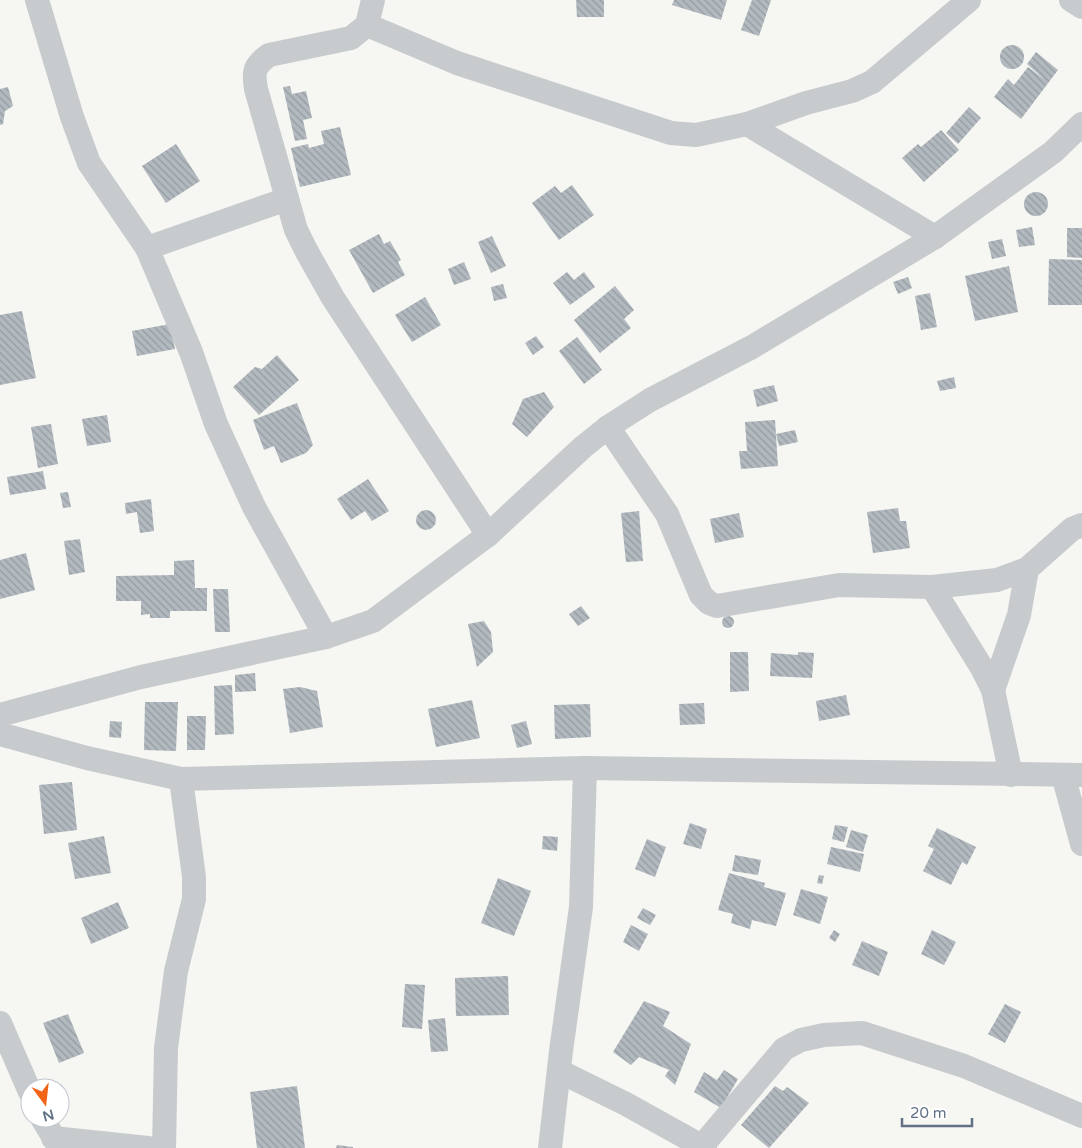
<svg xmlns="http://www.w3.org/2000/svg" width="1082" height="1148" font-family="'Varela Round',sans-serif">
	<defs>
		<pattern id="building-back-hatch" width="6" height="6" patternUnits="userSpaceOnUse" patternTransform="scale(1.25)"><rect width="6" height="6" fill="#b2b9bf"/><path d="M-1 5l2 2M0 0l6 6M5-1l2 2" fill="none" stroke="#949ba1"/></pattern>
	</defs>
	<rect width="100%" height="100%" fill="#f6f6f2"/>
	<g fill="url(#building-back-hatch)">
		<path d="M 576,0 L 604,0 L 604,17 L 577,17 Z"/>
		<path d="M 674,0 L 727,0 L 721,20 L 672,5 Z"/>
		<path d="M 752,0 L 771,0 L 759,36 L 741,30 Z"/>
		<circle cx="1012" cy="57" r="12"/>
		<path d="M 1036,52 L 1058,70 L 1021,119 L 994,97 L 1008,79 L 1014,85 L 1028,67 L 1044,79 L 1027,64 Z"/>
		<path d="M 290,86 L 292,94 L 306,91 L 312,118 L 303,120 L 307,139 L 295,141 L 283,87 Z"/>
		<path d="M 8,87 L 13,106 L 5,111 L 3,124 L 0,125 L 0,89 Z"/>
		<path d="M 969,107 L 981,118 L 958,144 L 946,133 Z"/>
		<path d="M 340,127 L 351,175 L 300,187 L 291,148 L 308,144 L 309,148 L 324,144 L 321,131 Z"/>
		<path d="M 941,130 L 959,150 L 924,182 L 902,158 L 918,144 L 921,147 Z"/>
		<path d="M 176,144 L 200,181 L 166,203 L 142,166 Z"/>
		<path d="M 572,185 L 594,215 L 559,240 L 532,203 L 555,186 L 561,193 Z"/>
		<circle cx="1036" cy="204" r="12"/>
		<path d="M 1032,227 L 1035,245 L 1019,247 L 1016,230 Z"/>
		<path d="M 1067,228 L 1082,228 L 1082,258 L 1067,257 Z"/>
		<path d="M 379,234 L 384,244 L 390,241 L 401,260 L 398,262 L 405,275 L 373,293 L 349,250 Z"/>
		<path d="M 492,236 L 506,266 L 491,273 L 478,242 Z"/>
		<path d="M 1002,239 L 1006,256 L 992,259 L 988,242 Z"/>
		<path d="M 1049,259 L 1082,260 L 1082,305 L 1048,305 Z"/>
		<path d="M 464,262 L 471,279 L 454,285 L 448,269 Z"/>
		<path d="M 1009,266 L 1018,312 L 975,321 L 965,276 Z"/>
		<path d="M 567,272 L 574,280 L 584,272 L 595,287 L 570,305 L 553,283 Z"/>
		<path d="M 908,277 L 912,288 L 898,294 L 893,282 Z"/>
		<path d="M 503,284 L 507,298 L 494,301 L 491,287 Z"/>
		<path d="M 615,286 L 634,310 L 624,319 L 631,328 L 600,353 L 574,320 Z"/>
		<path d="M 930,293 L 937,327 L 921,330 L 915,296 Z"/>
		<path d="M 425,297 L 441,325 L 412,342 L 395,315 Z"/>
		<path d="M 22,311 L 36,378 L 0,385 L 0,315 Z"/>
		<path d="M 170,324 L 175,349 L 137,356 L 132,331 Z"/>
		<path d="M 536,336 L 544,347 L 533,355 L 525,343 Z"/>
		<path d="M 577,337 L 602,370 L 584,384 L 559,351 Z"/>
		<path d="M 277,355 L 299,380 L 259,415 L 233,387 L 255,367 L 262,369 Z"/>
		<path d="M 954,377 L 956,388 L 940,391 L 937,381 Z"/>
		<path d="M 774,385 L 778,401 L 757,407 L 753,390 Z"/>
		<path d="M 544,392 L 554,407 L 527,437 L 512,424 L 523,399 Z"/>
		<path d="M 297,403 L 313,445 L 306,453 L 281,463 L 274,446 L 264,450 L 253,420 Z"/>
		<path d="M 107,415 L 111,442 L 87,446 L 82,419 Z"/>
		<path d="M 775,420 L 778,466 L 741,469 L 739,451 L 747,451 L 745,422 Z"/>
		<path d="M 51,424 L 58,464 L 38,468 L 31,427 Z"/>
		<path d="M 795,430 L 798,442 L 779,446 L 776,434 Z"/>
		<path d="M 43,471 L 46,489 L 10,495 L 7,477 Z"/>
		<path d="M 368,479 L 389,511 L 372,521 L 365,511 L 351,520 L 337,499 Z"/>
		<path d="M 68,492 L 71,507 L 63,508 L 60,493 Z"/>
		<path d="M 151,499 L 154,531 L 140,533 L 137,512 L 126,514 L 125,503 Z"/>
		<path d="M 898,508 L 900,521 L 906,521 L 910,548 L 873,553 L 867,512 Z"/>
		<circle cx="426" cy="520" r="10"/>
		<path d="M 639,511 L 643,561 L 626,562 L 621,513 Z"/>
		<path d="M 739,513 L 744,537 L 715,543 L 710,519 Z"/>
		<path d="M 80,539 L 85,572 L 69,575 L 64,541 Z"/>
		<path d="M 26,553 L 35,590 L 0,599 L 0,560 Z"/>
		<path d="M 194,560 L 195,588 L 207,588 L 207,611 L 170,611 L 170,618 L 150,618 L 150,614 L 141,615 L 141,601 L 116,601 L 116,576 L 174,575 L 174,561 Z"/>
		<path d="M 213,589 L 228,589 L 230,632 L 215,632 Z"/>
		<path d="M 581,606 L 590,618 L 578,626 L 569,614 Z"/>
		<circle cx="728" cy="622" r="6"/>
		<path d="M 484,621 L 491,632 L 493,652 L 477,667 L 468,624 Z"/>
		<path d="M 730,652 L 748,652 L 749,691 L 730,692 Z"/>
		<path d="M 798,652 L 814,653 L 812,678 L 770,676 L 771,653 L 798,655 Z"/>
		<path d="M 255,673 L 256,691 L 235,692 L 235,675 Z"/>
		<path d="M 232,685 L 234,734 L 215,735 L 214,686 Z"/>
		<path d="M 300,687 L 317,691 L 323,727 L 290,733 L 283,689 Z"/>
		<path d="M 846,695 L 850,715 L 819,721 L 816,701 Z"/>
		<path d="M 472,700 L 480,738 L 436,747 L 428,709 Z"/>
		<path d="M 145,702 L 178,702 L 176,751 L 144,750 Z"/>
		<path d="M 704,703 L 705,724 L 680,725 L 679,704 Z"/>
		<path d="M 590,704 L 591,737 L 555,739 L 554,705 Z"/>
		<path d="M 187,716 L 206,716 L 205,750 L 187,750 Z"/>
		<path d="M 110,721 L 122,722 L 121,738 L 109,737 Z"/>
		<path d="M 526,721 L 532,744 L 517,748 L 511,725 Z"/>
		<path d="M 72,782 L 77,830 L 44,834 L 39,785 Z"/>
		<path d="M 690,823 L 707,829 L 701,849 L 683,844 Z"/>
		<path d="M 835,825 L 848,827 L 844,842 L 832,839 Z"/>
		<path d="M 937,828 L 976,847 L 967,865 L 962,862 L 951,885 L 923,871 L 934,849 L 928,846 Z"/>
		<path d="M 851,830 L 868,835 L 863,852 L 846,847 Z"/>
		<path d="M 104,836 L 111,873 L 75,879 L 68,843 Z"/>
		<path d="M 543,836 L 558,837 L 557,851 L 542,849 Z"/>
		<path d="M 647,839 L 666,847 L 655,877 L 635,869 Z"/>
		<path d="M 831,847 L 864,854 L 860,872 L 827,864 Z"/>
		<path d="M 735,855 L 761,860 L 758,875 L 732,871 Z"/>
		<path d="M 729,873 L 765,883 L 764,887 L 786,893 L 776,926 L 752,920 L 750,929 L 731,923 L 733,914 L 718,910 Z"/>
		<path d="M 819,875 L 824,876 L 822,884 L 817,883 Z"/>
		<path d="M 498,878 L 531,891 L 514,936 L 481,923 Z"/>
		<path d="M 801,889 L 828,897 L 820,924 L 793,915 Z"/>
		<path d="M 118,902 L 129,928 L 91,944 L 81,918 Z"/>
		<path d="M 643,908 L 656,915 L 650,925 L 637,918 Z"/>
		<path d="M 631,925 L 648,934 L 639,951 L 623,942 Z"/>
		<path d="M 834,930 L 840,934 L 835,942 L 829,938 Z"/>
		<path d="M 932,930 L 956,942 L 944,965 L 921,954 Z"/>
		<path d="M 862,941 L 888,952 L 879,976 L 852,965 Z"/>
		<path d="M 508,976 L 509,1015 L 456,1016 L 455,978 Z"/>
		<path d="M 405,984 L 425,985 L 422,1029 L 402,1027 Z"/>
		<path d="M 644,1001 L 670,1012 L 663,1026 L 691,1044 L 675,1085 L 665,1076 L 669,1070 L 639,1057 L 631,1065 L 613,1052 Z"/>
		<path d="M 1005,1004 L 1021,1012 L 1005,1043 L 988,1034 Z"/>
		<path d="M 68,1014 L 84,1053 L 59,1063 L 43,1023 Z"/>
		<path d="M 445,1018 L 448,1051 L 431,1052 L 428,1020 Z"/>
		<path d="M 724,1070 L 738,1079 L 721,1108 L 694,1092 L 704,1072 L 717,1080 Z"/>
		<path d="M 297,1086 L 305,1148 L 257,1148 L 250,1092 Z"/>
		<path d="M 775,1086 L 783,1091 L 787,1087 L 809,1103 L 769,1148 L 741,1125 Z"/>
		<path d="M 337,1145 L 353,1147 L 353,1148 L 336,1148 Z"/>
	</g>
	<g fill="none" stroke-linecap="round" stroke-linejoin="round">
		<g stroke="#c8cbce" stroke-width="24">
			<path d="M 37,0 L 72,117 L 89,163 L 147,248 L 191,352 L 216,424 L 254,507 L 326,637"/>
			<path d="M 373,0 L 367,25 L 351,38 L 269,55 C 254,66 253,71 256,89 L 296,230 L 307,252 L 333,298 L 488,535"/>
			<path d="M 1071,0 L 1082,7"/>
			<path d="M 367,25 L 457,63 L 671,133 L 696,135 L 747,124 L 806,103 L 852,91 L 872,82 L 969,0"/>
			<path d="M 747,124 L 935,237"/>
			<path d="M 147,248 L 287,199"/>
			<path d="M 608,427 L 667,514 L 701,595 L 709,603 L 717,606 L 839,585 L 932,587 L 997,580 L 1027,569 L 1072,529 L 1082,525"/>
			<path d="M 932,587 L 982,668 L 993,690 L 1011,775"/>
			<path d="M 993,690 L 1019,615 L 1027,569"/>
			<path d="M 0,715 L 141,677 L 326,637 L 373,621 L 488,535 L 583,447 L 608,427 L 650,400 L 752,347 L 935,237 L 1053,152 L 1082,124"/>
			<path d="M 0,734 L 87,758 L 181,779 L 585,768 L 1082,775"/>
			<path d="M 1063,775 L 1082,844"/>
			<path d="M 0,1023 L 30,1092"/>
			<path d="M 559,1071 L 626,1104 L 705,1148"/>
			<path d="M 42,1118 L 60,1148"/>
			<path d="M 53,1138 L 148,1148"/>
			<path d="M 702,1146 L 784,1049 L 801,1040 L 824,1035 L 862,1033 L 964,1066 L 1082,1116"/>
			<path d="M 164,1148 L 166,1048 L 176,971 L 194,899 L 194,877 L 181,779"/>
			<path d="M 550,1148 L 561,1051 L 581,907 L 585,768"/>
		</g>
	</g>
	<g transform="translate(45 1103) rotate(165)"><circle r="24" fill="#ffffff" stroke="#c0c7cf"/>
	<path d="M0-4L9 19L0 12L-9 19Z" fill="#f26416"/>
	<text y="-8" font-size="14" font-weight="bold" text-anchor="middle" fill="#627286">N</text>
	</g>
	<path d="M902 1118v8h70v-8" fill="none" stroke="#627286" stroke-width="2.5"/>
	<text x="910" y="1118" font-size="15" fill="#627286" stroke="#ffffff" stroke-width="4" paint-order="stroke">20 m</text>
</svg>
